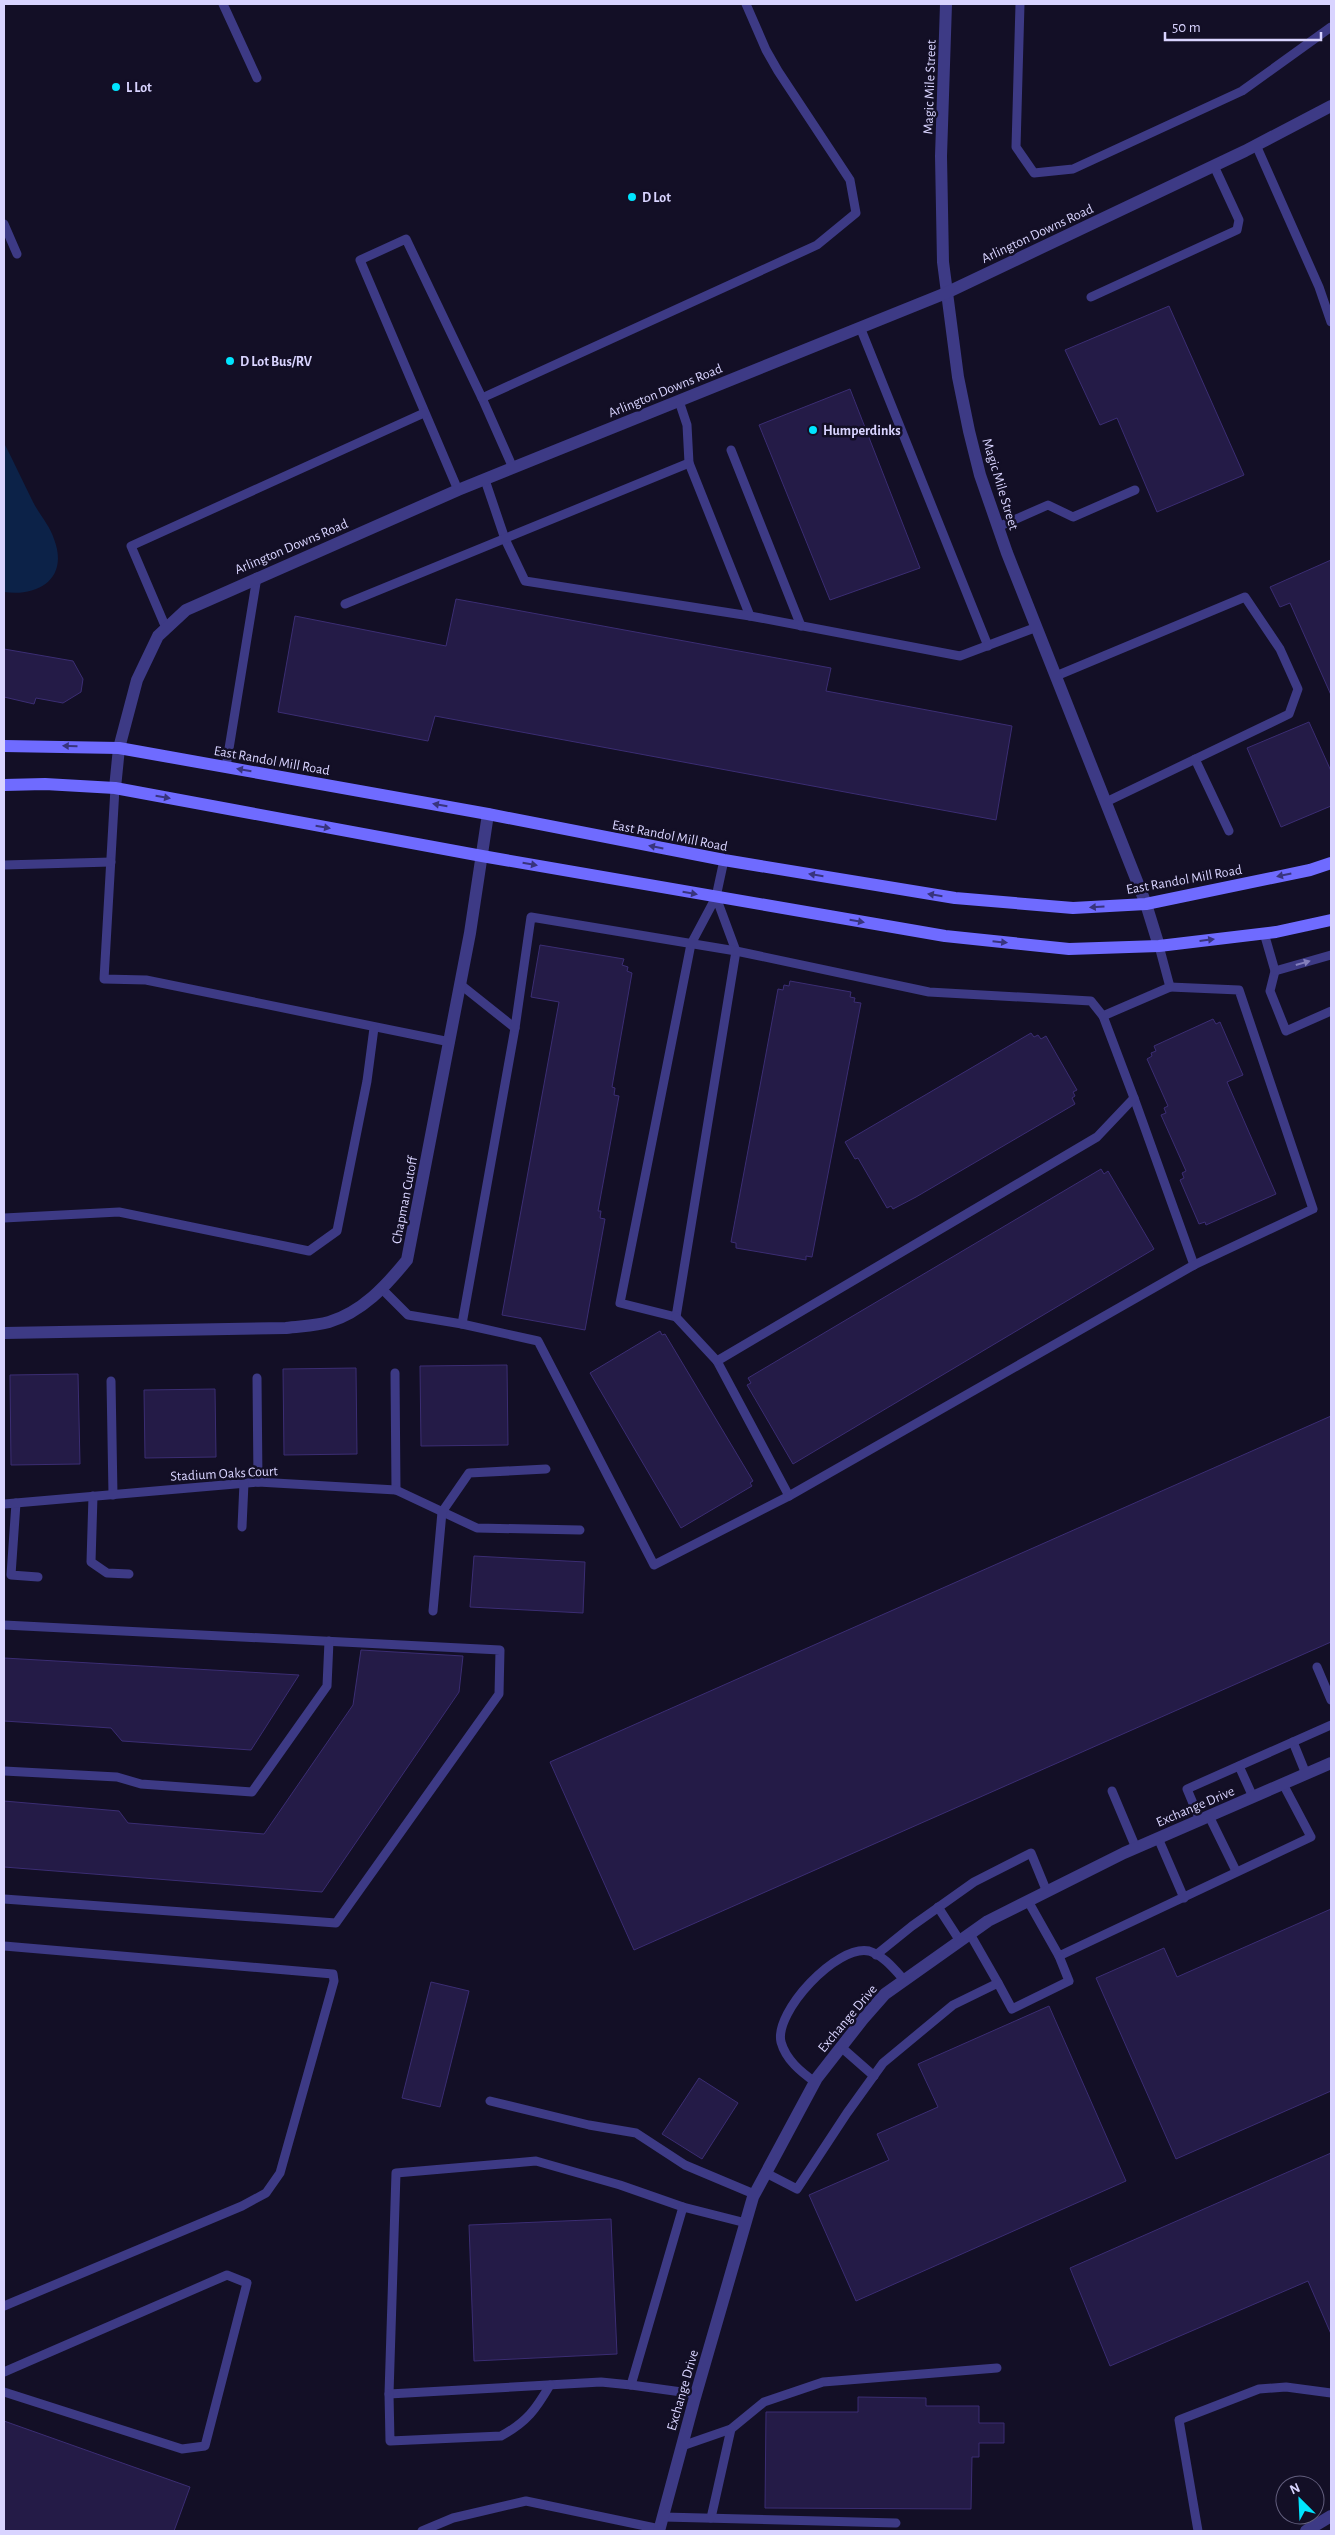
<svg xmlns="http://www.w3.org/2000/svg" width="1335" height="2535" font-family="'Alegreya Sans',sans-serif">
	<rect width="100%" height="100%" fill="#130f26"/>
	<path fill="#0c2248" d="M 4,443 C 14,462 23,482 33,502 C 39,514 50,526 54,539 C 69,578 39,597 4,592 Z"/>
	<g fill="#241b47" stroke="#3b2d73">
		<path d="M 1169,306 L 1244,475 L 1157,512 L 1117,418 L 1100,425 L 1065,350 Z"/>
		<path d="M 850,389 L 920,568 L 830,600 L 759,425 Z"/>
		<path d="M 1331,560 L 1331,695 L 1290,603 L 1280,607 L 1270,587 Z"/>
		<path d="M 456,599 L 831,668 L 826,691 L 1012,726 L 996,820 L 435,716 L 428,741 L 278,712 L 295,616 L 446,646 Z"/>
		<path d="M 4,649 L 73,661 L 83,679 L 81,692 L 63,703 L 36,698 L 34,704 L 4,697 Z"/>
		<path d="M 1309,722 L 1331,771 L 1331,806 L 1281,827 L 1247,748 Z"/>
		<path d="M 540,945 L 624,959 L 622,965 L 628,967 L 627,971 L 632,973 L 612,1087 L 615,1088 L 614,1095 L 619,1096 L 598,1211 L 601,1211 L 600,1218 L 605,1219 L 585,1330 L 502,1315 L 559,1002 L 531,997 Z"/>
		<path d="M 790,981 L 851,992 L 850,997 L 855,998 L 854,1002 L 861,1003 L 812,1257 L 806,1256 L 806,1260 L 736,1248 L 736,1243 L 731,1242 L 778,989 L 783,990 L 784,985 L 789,986 Z"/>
		<path d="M 1213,1019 L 1216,1024 L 1220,1022 L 1243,1075 L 1227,1082 L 1276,1194 L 1206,1225 L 1205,1222 L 1199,1224 L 1180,1180 L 1184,1178 L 1182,1173 L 1186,1171 L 1161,1115 L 1166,1113 L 1164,1108 L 1168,1106 L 1147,1059 L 1152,1056 L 1151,1053 L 1156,1051 L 1154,1046 Z"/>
		<path d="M 1031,1033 L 1034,1037 L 1038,1035 L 1041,1039 L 1046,1036 L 1077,1090 L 1073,1092 L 1075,1096 L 1072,1098 L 1075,1104 L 916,1197 L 893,1209 L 891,1206 L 887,1208 L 858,1158 L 855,1159 L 845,1142 Z"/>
		<path d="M 1101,1169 L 1104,1174 L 1108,1171 L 1154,1249 L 793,1464 L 747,1385 L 751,1383 L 748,1378 Z"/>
		<path d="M 660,1331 L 662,1335 L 665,1334 L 753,1481 L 750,1483 L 752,1486 L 681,1528 L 590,1373 Z"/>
		<path d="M 507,1365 L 508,1445 L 421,1446 L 420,1366 Z"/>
		<path d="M 356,1368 L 357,1454 L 284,1455 L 283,1369 Z"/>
		<path d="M 78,1374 L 80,1464 L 11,1465 L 10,1375 Z"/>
		<path d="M 215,1389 L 216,1457 L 145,1458 L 144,1390 Z"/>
		<path d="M 1331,1416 L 1331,1642 L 634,1950 L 550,1762 Z"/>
		<path d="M 474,1556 L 585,1562 L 583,1613 L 470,1607 Z"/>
		<path d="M 361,1650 L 463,1656 L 459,1692 L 322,1892 L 4,1867 L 4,1801 L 119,1811 L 128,1823 L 264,1834 L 353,1705 Z"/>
		<path d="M 4,1658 L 299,1675 L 251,1750 L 122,1741 L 111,1728 L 4,1721 Z"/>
		<path d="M 1331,1909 L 1331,2091 L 1176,2159 L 1096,1978 L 1164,1948 L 1177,1977 Z"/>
		<path d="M 431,1982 L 469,1991 L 440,2107 L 402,2098 Z"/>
		<path d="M 1049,2006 L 1126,2181 L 856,2301 L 809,2195 L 889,2160 L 877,2134 L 938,2107 L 918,2064 Z"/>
		<path d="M 699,2078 L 738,2103 L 702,2159 L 662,2134 Z"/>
		<path d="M 1331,2153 L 1331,2334 L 1308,2281 L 1110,2366 L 1070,2268 Z"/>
		<path d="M 611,2219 L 617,2354 L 474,2361 L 469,2225 Z"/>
		<path d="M 858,2397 L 926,2398 L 926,2406 L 979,2406 L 979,2423 L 1004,2423 L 1004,2443 L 979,2443 L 979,2457 L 972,2457 L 971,2509 L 765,2508 L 766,2412 L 858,2412 Z"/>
		<path d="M 4,2421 L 190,2487 L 174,2531 L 4,2531 Z"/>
	</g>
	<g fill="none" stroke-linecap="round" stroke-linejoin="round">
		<g stroke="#3d3a85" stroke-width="9">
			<path d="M 223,4 L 257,78"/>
			<path d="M 1020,4 L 1016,147 L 1034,173 L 1073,169 L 1242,91 L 1331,27"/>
			<path d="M 1256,145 L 1319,287 L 1331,322"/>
			<path d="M 4,224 L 17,254"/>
			<path d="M 1091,297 L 1237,230 L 1239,220 L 1214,166"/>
			<path d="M 860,327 L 988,646"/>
			<path d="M 679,401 L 687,425 L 689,463 L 750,616"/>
			<path d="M 731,450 L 801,626"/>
			<path d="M 513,468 L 482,398 L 817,245 L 856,213 L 850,180 L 778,71 L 766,50 L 746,4"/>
			<path d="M 485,480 L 505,539 L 525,581 L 750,616 L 960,656 L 1037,627"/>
			<path d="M 458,490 L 360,260 L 406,239 L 482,398"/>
			<path d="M 998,527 L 1048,505 L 1073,517 L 1135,490"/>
			<path d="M 345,604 L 689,463"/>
			<path d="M 166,628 L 131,546 L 424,413"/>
			<path d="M 1056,676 L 1245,597 L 1280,649 L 1298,689 L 1289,714 L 1106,802"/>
			<path d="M 1195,759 L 1229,831"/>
			<path d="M 226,767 L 257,577"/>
			<path d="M 115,788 L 104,979 L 146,980 L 450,1042"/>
			<path d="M 4,865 L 111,862"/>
			<path d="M 716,897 L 736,951 L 676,1317 L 620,1303 L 691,944 Z"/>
			<path d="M 716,897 L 724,860"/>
			<path d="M 1264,933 L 1275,971 L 1270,991 L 1286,1031 L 1331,1011"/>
			<path d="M 1275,971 L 1331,955"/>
			<path d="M 461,985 L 515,1028 L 462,1324 L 538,1341 L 654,1565 L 789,1496 L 717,1361"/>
			<path d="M 515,1028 L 531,917 L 736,951 L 929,992 L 1091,1001 L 1103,1016"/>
			<path d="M 1134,1098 L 1194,1265"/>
			<path d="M 4,1218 L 119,1212 L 309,1251 L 337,1231 L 367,1081 L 374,1028"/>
			<path d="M 383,1290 L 408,1315 L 462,1324"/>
			<path d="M 676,1317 L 717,1361 L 1097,1137 L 1134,1098 L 1103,1016 L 1170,987 L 1159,946"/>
			<path d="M 395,1373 L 396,1490"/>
			<path d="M 257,1378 L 258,1482"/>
			<path d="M 111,1381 L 113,1495"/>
			<path d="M 93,1496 L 91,1562 L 107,1573 L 129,1574"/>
			<path d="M 789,1496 L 1194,1265 L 1313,1209 L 1239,990 L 1170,987"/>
			<path d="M 16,1503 L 11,1575 L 38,1577"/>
			<path d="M 4,1504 L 258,1482 L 396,1490 L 477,1528 L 580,1530"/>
			<path d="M 242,1527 L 244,1483"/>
			<path d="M 433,1611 L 442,1512 L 469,1473 L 546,1469"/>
			<path d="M 4,1625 L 500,1650 L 499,1694 L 336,1923 L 4,1899"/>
			<path d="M 1317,1667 L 1331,1700"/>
			<path d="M 1293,1742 L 1306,1774"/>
			<path d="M 1239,1766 L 1253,1797"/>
			<path d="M 4,1771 L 117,1777 L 141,1784 L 252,1792 L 327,1686 L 329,1641"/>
			<path d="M 1112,1791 L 1136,1848"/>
			<path d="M 1209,1816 L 1236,1871"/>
			<path d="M 1200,1820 L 1187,1789 L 1331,1725"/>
			<path d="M 1158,1838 L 1184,1898"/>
			<path d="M 1028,1901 L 1059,1956 L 1311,1837 L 1283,1784"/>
			<path d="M 938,1907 L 960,1941"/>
			<path d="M 970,1934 L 998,1983"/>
			<path d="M 4,1946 L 333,1974 L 334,1981 L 280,2173 L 266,2193 L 242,2206 L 4,2306"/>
			<path d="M 876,1955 L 912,1926 L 974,1882 L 1031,1853 L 1047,1892"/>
			<path d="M 841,2047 L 874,2076"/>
			<path d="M 815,2082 C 801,2072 786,2060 781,2042 C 774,2012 837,1944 869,1951 C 883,1955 895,1970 904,1980"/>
			<path d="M 490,2101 L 589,2125 L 636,2133 L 685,2165 L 754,2194"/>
			<path d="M 766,2173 L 797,2189 L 847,2113 L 883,2063 L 953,2005 L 998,1983 L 1012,2009 L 1069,1981 L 1059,1956"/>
			<path d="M 4,2372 L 227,2275 L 247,2283 L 205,2446 L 182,2449 L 4,2392"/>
			<path d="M 631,2385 L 601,2382 L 389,2394 L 396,2173 L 536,2161 L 620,2185 L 683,2207"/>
			<path d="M 389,2394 L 390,2441 L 501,2436 C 527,2422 536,2409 550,2385"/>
			<path d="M 696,2394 L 631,2385 L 683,2207 L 746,2223"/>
			<path d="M 682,2446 L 731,2429 L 764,2402 L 823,2382 L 997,2368"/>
			<path d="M 663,2517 L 896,2523"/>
			<path d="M 711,2518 L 731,2429"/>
			<path d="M 422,2531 L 453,2518 L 526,2501 L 660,2529"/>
			<path d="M 1198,2531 L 1179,2420 L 1259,2389 L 1286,2387 L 1331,2393"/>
		</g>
		<g stroke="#3d3a85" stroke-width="12">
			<path d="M 946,4 L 941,156 L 943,262 L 958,377 L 969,431 L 980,475 L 1007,553 L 1146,904 L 1159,946"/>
			<path d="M 115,788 L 119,748 L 137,680 L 158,636 L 186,610 L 458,490 L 946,293 L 1245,151 L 1331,106"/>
			<path d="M 4,1333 L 286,1328 C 300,1326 315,1326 329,1322 C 362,1312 386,1286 407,1260 L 470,933 L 488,814"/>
			<path d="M 659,2531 L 694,2401 L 753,2197 L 817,2078 L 863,2019 L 885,1994 L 988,1921 L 1124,1853 L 1331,1763"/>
			<path d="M 1306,2531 L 1331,2516"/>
		</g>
		<g stroke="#6f6bff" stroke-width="12">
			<path d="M 4,746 L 119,748 L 488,814 L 724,860 L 955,898 L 1073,908 L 1146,904 L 1310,870 L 1331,863"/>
			<path d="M 4,785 L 45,784 L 115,788 L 482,856 L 945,936 L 1069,949 L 1159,946 L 1276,932 L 1331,920"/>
		</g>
	</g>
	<defs><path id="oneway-solid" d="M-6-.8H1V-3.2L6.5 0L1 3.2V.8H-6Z" transform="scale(1.25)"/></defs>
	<g fill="#38347d">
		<use href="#oneway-solid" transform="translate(70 746) rotate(-178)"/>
		<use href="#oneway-solid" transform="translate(244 770) rotate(-170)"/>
		<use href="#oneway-solid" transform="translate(163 797) rotate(10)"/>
		<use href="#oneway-solid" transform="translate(440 805) rotate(-170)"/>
		<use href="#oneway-solid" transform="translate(323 827) rotate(10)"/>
		<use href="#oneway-solid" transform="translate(656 847) rotate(-169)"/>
		<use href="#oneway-solid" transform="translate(530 864) rotate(10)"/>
		<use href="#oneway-solid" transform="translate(816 875) rotate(-171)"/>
		<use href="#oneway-solid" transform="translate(1284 875) rotate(168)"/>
		<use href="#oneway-solid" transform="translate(690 893) rotate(10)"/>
		<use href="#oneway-solid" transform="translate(935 895) rotate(-171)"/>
		<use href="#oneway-solid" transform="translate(1097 907) rotate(176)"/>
		<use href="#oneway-solid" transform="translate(857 921) rotate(10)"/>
		<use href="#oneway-solid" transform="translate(1207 940) rotate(-7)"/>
		<use href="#oneway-solid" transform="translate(1000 942) rotate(6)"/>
	</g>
	<use fill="#837fbc" href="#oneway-solid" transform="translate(1303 963) rotate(-16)"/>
	<g fill="#00e5ff" stroke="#130f26" stroke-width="2">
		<circle cx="116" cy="87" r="5"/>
		<circle cx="632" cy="197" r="5"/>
		<circle cx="230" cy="361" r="5"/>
		<circle cx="813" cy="430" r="5"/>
	</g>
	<g text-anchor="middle" stroke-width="5" stroke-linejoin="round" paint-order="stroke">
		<g font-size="14" font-weight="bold" fill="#d9d4ff" stroke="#130f26" text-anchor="start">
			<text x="126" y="92">L Lot</text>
			<text x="642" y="202">D Lot</text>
			<text x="240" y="366">D Lot Bus/RV</text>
			<text x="823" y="435">Humperdinks</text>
		</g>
		<g font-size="14" fill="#d9d4ff" stroke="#130f26">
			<text transform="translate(929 87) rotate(-88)" y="5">Magic Mile Street</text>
			<text transform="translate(1037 233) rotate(-25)" y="5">Arlington Downs Road</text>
			<text transform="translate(665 390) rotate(-22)" y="5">Arlington Downs Road</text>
			<text transform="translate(1001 484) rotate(73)" y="5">Magic Mile Street</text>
			<text transform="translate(291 546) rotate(-23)" y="5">Arlington Downs Road</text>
			<text transform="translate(272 760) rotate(10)" y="5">East Randol Mill Road</text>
			<text transform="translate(670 835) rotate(11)" y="5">East Randol Mill Road</text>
			<text transform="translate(1184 879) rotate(-10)" y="5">East Randol Mill Road</text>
			<text transform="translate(404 1200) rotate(-79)" y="5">Chapman Cutoff</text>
			<text transform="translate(224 1473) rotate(-3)" y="5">Stadium Oaks Court</text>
			<text transform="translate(1195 1806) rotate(-23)" y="5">Exchange Drive</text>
			<text transform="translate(847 2018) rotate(-50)" y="5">Exchange Drive</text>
			<text transform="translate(682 2390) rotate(-74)" y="5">Exchange Drive</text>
		</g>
	</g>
	<rect width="1335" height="2535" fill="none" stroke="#d9d4ff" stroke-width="10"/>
	<g transform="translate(1300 2500) rotate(336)"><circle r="24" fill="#130f26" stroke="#625e7d"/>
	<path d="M0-4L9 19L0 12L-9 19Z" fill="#00e5ff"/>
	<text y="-8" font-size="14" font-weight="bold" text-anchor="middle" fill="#d9d4ff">N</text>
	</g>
	<path d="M1165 32v8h156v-8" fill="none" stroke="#d9d4ff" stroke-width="2.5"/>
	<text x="1172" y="32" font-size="15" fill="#d9d4ff" stroke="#130f26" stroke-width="4" paint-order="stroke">50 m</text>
</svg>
